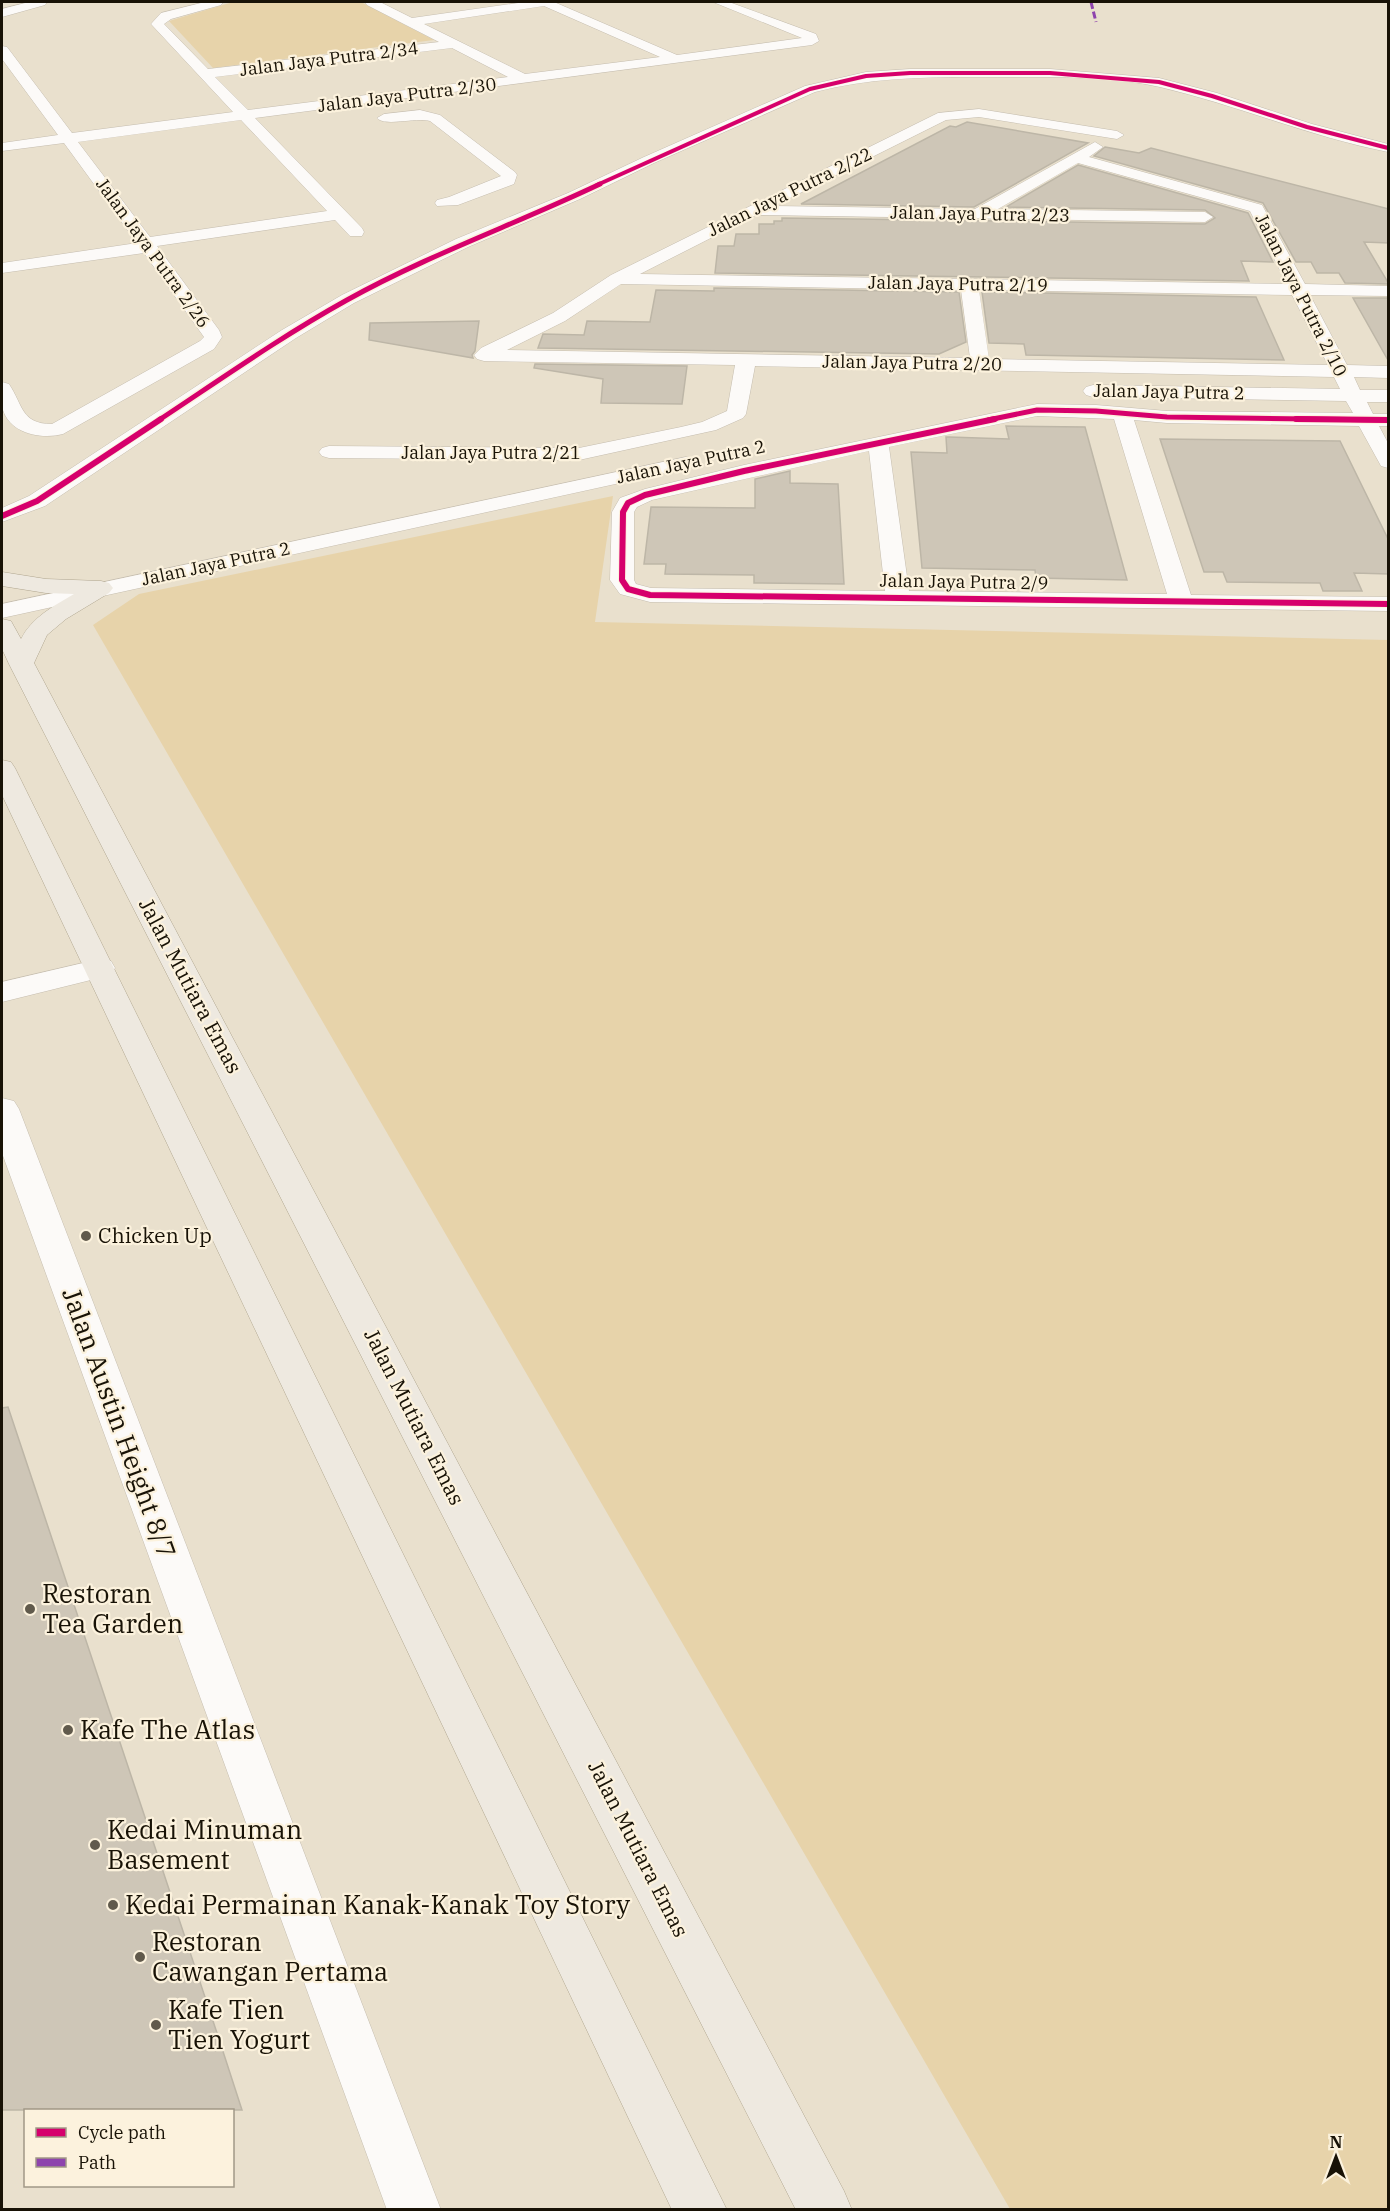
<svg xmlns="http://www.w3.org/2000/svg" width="1390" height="2211" font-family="'IBM Plex Serif',serif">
	<rect width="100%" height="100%" fill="#e9e0cd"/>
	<g fill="#e7d3aa">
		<path d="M 233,2 L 361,2 L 434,40 L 213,68 L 169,21 Z"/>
		<path d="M 613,496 L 595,622 L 1388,640 L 1388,2209 L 1010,2209 L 93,625 L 139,594 Z"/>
	</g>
	<g fill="#cec6b7" stroke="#bdb6a7" stroke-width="1.5">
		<path d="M 967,122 L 1088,143 L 974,207 L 801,204 L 950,126 L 956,127 Z"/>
		<path d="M 1105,147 L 1139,153 L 1151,148 L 1389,209 L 1389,243 L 1364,242 L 1389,284 L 1345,283 L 1339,273 L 1317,273 L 1311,262 L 1296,262 L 1263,203 L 1094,156 Z"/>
		<path d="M 1078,165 L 1248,213 L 1273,262 L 1241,261 L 1249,281 L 715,273 L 718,246 L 734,246 L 736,234 L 759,234 L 759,224 L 774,224 L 774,221 L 782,221 L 782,218 L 1205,224 L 1215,218 L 1205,210 L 1006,207 Z"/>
		<path d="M 714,288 L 959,292 L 966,342 L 939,354 L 538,348 L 543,334 L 584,335 L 587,321 L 650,322 L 656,290 L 714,291 Z"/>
		<path d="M 982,292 L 1256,297 L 1284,360 L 1026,355 L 1024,344 L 989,343 Z"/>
		<path d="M 1353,298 L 1389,298 L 1389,362 Z"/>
		<path d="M 479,321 L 475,351 L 472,355 L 473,358 L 369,340 L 370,323 Z"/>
		<path d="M 535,364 L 687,366 L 682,404 L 601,403 L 603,379 L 534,368 Z"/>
		<path d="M 1006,426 L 1085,427 L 1127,580 L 1036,578 L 1035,570 L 922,568 L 911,452 L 947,453 L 946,437 L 949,437 L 1009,439 Z"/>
		<path d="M 1160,439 L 1340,441 L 1389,541 L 1389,574 L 1354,573 L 1362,591 L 1323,591 L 1320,583 L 1227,582 L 1223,572 L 1204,572 Z"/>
		<path d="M 790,471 L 790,483 L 838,484 L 844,584 L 754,583 L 754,575 L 665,574 L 666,564 L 644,564 L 651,507 L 755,508 L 755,479 Z"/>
		<path d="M 8,1407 L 217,2033 L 242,2110 L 2,2110 L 2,1408 Z"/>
	</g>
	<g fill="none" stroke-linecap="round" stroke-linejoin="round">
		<g stroke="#c5bdaf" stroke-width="1">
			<g id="minor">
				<path d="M 29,2 L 47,2 L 45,5 L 2,17 L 2,9 Z"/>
				<path d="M 205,2 L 223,2 L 221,5 L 171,19 L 164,24 L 208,69 L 439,42 L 367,5 L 365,2 L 380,2 L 412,18 L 525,2 L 554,2 L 677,55 L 802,38 L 713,2 L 729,2 L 816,34 L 819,41 L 812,45 L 255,118 L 362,228 L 364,232 L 362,236 L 350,236 L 335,220 L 157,246 L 219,330 L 222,337 L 214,349 L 63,434 C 40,440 7,433 2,406 C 0,399 2,390 2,382 L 9,384 C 23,405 21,424 52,424 L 200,341 L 204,337 L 144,253 L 2,273 L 2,263 L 137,243 L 64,143 L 2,151 L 2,143 L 58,135 L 2,59 L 2,46 L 7,47 L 72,133 L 233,112 L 151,24 L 161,13 ZM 544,6 L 660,57 L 525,74 L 424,24 ZM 452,48 L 508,77 L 248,110 L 215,77 ZM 241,120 L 327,211 L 150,237 L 78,142 Z"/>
				<path d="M 910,69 L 1050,69 L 1159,78 L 1217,93 L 1312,124 L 1388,144 L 1388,152 C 1311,137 1237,105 1160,87 C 1114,76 1058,77 1010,77 C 944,77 879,75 815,92 L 654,163 L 580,199 L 468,247 L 354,303 L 296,338 L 45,506 L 2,522 L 2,508 L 29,496 L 282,330 L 342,295 L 456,239 L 568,193 L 644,157 L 805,86 L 866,72 Z"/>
				<path d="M 979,109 L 1117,131 L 1124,135 L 1117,139 L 979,117 L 946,120 L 774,206 L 975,209 L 1095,142 L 1103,147 L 1089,157 L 1262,205 L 1305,284 L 1388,286 L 1388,296 L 1310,295 L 1347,365 L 1388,366 L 1388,378 L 1354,377 L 1360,390 L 1388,390 L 1388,402 L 1367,402 L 1373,414 L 1388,414 L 1388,426 L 1379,426 L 1388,443 L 1388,468 L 1381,466 L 1359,426 L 1167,423 L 1134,420 L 1191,595 L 1388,597 L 1388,611 L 650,602 L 620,594 L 610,580 L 612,512 L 620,498 L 645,489 L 744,465 L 1037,404 L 1096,405 L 1167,411 L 1353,413 L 1346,401 L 1093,397 L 1086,395 L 1083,391 L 1086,387 L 1093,385 L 1340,389 L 1334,377 L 755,366 L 746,414 L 743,418 L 716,430 L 579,460 L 329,458 L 322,456 L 319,452 L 322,448 L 329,446 L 579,448 L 681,427 L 702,422 L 727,411 L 735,365 L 484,361 L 477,359 L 474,355 L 481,348 L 553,313 L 611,275 L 938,113 ZM 1078,163 L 1250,211 L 1287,284 L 640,274 L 756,215 L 1205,222 L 1213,217 L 1205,212 L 998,209 ZM 621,284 L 961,290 L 970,358 L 507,350 L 565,321 ZM 979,290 L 1292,295 L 1328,365 L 989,359 ZM 1037,416 L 1114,419 L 1167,594 L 909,591 L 889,447 ZM 869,451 L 885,591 L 651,588 L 636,584 L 634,580 L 634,512 L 637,507 L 652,500 Z"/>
				<path d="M 420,110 L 440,115 L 515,172 L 517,175 L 514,184 L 458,205 L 437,206 L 435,203 L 437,200 L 449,197 L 501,176 L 430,121 C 415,117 385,127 377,118 L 384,114 Z"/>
				<path d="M 686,457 L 693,459 L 697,463 L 693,467 L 2,618 L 2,604 Z"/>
				<path d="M 100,959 L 111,961 L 115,968 L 111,975 L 2,1002 L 2,982 Z"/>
				<path d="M 2,1098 L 14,1101 L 19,1109 L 441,2210 L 387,2210 L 2,1153 Z"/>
			</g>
		</g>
		<g stroke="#b0a68f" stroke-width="1">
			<g id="primary">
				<path d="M 2,572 L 46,579 L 101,581 L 109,583 L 113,588 L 109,593 L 66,619 L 47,635 L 34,663 L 844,2191 L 852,2210 L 796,2210 L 9,664 L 2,649 L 2,619 L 11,621 L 21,639 C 32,617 54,606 74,594 L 46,593 L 2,586 Z"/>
				<path d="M 2,760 L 11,762 L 15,768 L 727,2210 L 672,2210 L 2,795 Z"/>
			</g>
		</g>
		<use href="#minor" fill="#fcfaf8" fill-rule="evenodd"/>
		<use href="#primary" fill="#eee9e0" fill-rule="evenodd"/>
		<path stroke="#8e44ad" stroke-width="3" stroke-dasharray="7 3" stroke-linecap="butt" d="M 1091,2 L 1096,22"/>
		<g stroke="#fcf2dd" stroke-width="5">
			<path id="cycleway-far2" d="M 597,185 L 810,89 L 866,76 L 910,73 L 1050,73 L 1159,82 L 1212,96 L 1307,127 L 1388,148"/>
		</g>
		<g stroke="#fcf2dd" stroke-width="8">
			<g id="cycleway-far1">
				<path d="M 159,420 C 221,379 282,336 347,300 C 428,255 516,224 600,184"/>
				<path d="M 988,420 L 1037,410 L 1096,411 L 1167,417 L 1388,420"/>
			</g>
		</g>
		<g stroke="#fcf2dd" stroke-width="8">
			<g id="cycleway">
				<path d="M 995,419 L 744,471 L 645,495 L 628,503 L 623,512 L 622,580 L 628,589 L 650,595 L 1388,604"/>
				<path d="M 1296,419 L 1388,420"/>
				<path d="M 2,516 L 37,501 L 161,419"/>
			</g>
		</g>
		<use href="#cycleway-far2" stroke="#d6006c" stroke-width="4"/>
		<use href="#cycleway-far1" stroke="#d6006c" stroke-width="5"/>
		<use href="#cycleway" stroke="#d6006c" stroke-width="6"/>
	</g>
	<g fill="#615a4c" stroke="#fcf2dd" stroke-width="2">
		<circle cx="86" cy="1236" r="6"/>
		<circle cx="30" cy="1609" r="6"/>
		<circle cx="68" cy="1730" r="6"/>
		<circle cx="95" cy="1845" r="6"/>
		<circle cx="113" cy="1905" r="6"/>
		<circle cx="140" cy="1957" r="6"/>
		<circle cx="156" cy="2025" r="6"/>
	</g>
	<g text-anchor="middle" stroke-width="4.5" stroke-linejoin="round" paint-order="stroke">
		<g font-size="18" fill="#181206" stroke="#fcf2dd">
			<text transform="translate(329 59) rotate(-7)" y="6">Jalan Jaya Putra 2/34</text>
			<text transform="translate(407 95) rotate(-7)" y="6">Jalan Jaya Putra 2/30</text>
			<text transform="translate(790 192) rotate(-26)" y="6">Jalan Jaya Putra 2/22</text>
			<text transform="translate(980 214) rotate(1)" y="6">Jalan Jaya Putra 2/23</text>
			<text transform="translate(153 253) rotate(54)" y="6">Jalan Jaya Putra 2/26</text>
			<text transform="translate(958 284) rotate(1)" y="6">Jalan Jaya Putra 2/19</text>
			<text transform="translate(1301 295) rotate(63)" y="6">Jalan Jaya Putra 2/10</text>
			<text transform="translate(912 363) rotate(1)" y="6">Jalan Jaya Putra 2/20</text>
			<text transform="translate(1169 392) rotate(1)" y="6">Jalan Jaya Putra 2</text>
			<text x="491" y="459">Jalan Jaya Putra 2/21</text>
			<text transform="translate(691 462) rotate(-12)" y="6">Jalan Jaya Putra 2</text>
			<text transform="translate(216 564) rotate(-12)" y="6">Jalan Jaya Putra 2</text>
			<text transform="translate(964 582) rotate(1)" y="6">Jalan Jaya Putra 2/9</text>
		</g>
		<g font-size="21" fill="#181206" stroke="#fcf2dd">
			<text transform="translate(190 986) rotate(62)" y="7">Jalan Mutiara Emas</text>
			<text transform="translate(414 1417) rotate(63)" y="7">Jalan Mutiara Emas</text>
			<text transform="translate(638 1849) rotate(63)" y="7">Jalan Mutiara Emas</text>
		</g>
		<g font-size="21" fill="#181206" stroke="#fcf2dd" text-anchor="start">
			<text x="98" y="1243">Chicken Up</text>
		</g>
		<g font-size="26" fill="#181206" stroke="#fcf2dd">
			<text transform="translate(119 1423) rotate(70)" y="9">Jalan Austin Height 8/7</text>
		</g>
		<g font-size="26" fill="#181206" stroke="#fcf2dd" text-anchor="start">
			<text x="42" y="1603">Restoran<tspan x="42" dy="30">Tea Garden</tspan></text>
			<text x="80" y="1739">Kafe The Atlas</text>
			<text x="107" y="1839">Kedai Minuman<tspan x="107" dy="30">Basement</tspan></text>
			<text x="125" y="1914">Kedai Permainan Kanak-Kanak Toy Story</text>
			<text x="152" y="1951">Restoran<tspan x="152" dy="30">Cawangan Pertama</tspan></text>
			<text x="168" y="2019">Kafe Tien<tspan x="168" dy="30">Tien Yogurt</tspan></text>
		</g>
	</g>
	<rect width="1390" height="2211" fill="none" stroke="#181206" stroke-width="6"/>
	<rect x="24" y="2109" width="210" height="78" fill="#fcf2dd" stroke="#a19887" stroke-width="1.5"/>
	<rect x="36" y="2128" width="30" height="9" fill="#d6006c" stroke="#a19887" stroke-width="1.5"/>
	<text x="78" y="2139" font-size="18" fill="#181206">Cycle path</text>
	<rect x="36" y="2158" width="30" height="9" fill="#8e44ad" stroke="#a19887" stroke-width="1.5"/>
	<text x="78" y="2169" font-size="18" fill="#181206">Path</text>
	<g transform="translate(1336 2157)" stroke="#fcf2dd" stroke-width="4.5" paint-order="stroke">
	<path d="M0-4.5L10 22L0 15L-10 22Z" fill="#181206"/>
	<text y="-9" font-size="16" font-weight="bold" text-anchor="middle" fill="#181206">N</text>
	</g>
</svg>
